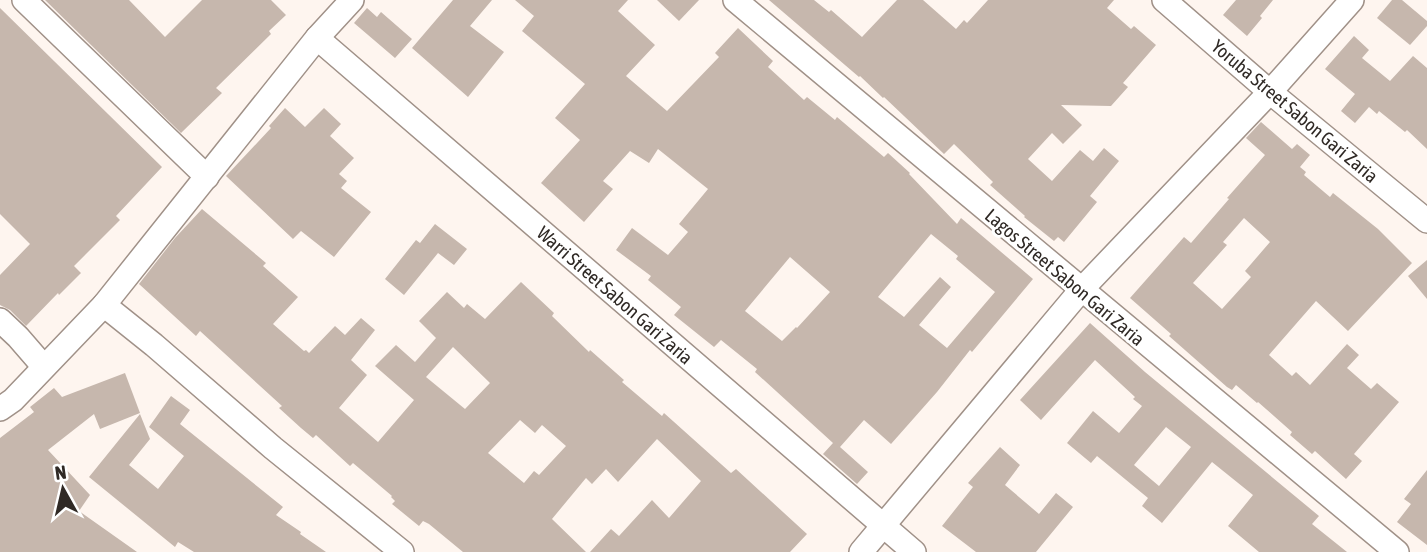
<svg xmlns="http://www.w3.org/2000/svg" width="1427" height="552" font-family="'Asap Condensed',sans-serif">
	<rect width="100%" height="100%" fill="#fef5ef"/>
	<g fill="#c6b7ad" fill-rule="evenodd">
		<path d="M 45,0 L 129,0 L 165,37 L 202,0 L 271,0 L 286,15 L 269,31 L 271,34 L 216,88 L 222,93 L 181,133 Z"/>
		<path d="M 453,0 L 492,0 L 470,26 L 504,52 L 468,97 L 412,48 Z"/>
		<path d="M 515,0 L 628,0 L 618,11 L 655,45 L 626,76 L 667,111 L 719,57 L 715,53 L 738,28 L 773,61 L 768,67 L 804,100 L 807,97 L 835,120 L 837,117 L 884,157 L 888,153 L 910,173 L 909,174 L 957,224 L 961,218 L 1033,279 L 972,352 L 970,350 L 937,392 L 891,444 L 864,420 L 840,447 L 868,472 L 857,484 L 823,454 L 833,443 L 755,372 L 757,369 L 721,340 L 714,347 L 674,315 L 681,307 L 648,280 L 651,276 L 616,250 L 632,228 L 668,255 L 688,232 L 679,224 L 708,189 L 658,149 L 649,163 L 630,151 L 603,181 L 613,189 L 584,222 L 541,183 L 580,140 L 555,118 L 585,84 L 522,31 L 534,16 ZM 931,234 L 958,256 L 956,259 L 995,292 L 947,348 L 919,325 L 951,287 L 940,277 L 904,317 L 878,297 ZM 790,257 L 830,292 L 797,328 L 796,327 L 782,341 L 745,311 Z"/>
		<path d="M 657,0 L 699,0 L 679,21 Z"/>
		<path d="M 769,0 L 814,0 L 829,12 L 831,10 L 862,37 L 897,0 L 923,0 L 956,29 L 964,20 L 967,23 L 988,0 L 1114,0 L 1107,8 L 1131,29 L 1134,26 L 1156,45 L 1123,83 L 1128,87 L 1111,106 L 1061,105 L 1082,125 L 1063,144 L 1052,133 L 1028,159 L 1052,181 L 1080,150 L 1093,161 L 1104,148 L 1119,161 L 1090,196 L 1097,202 L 1064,242 L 1058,237 L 1054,241 L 1024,217 L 1025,216 L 990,185 L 993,182 L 954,144 L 944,154 L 884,97 L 883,98 L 860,76 L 859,77 Z"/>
		<path d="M 1236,0 L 1273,0 L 1260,16 L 1262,18 L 1247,36 L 1223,15 Z"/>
		<path d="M 1392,0 L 1402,0 L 1427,21 L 1427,26 L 1410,45 L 1377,18 Z"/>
		<path d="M 0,8 L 162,167 L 116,216 L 120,220 L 74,266 L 81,273 L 59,295 L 58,293 L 26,326 L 10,310 L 0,305 L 0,275 L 30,244 L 0,214 Z"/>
		<path d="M 367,8 L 377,17 L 381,12 L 412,39 L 395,58 L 354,23 Z"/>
		<path d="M 1354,36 L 1369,50 L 1362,58 L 1390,81 L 1413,56 L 1427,68 L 1427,149 L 1407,130 L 1405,132 L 1379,111 L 1377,114 L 1369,107 L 1355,123 L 1341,111 L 1355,94 L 1325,69 Z"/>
		<path d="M 285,108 L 305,127 L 324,108 L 341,124 L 330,136 L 354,158 L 339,174 L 347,181 L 341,188 L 371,212 L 334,257 L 301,231 L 293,239 L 226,176 L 271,128 L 269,126 Z"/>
		<path d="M 1261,122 L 1292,149 L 1297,144 L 1310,155 L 1300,167 L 1306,172 L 1304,175 L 1330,197 L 1333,193 L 1378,229 L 1412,263 L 1348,331 L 1316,301 L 1269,355 L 1292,376 L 1296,372 L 1310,385 L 1347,344 L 1359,355 L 1347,368 L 1371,389 L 1377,383 L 1399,402 L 1354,454 L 1362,461 L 1346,479 L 1315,451 L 1312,454 L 1290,435 L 1292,432 L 1258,402 L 1257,403 L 1236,385 L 1232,390 L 1227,387 L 1169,336 L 1171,334 L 1130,298 L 1184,237 L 1191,243 L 1229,199 L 1227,198 L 1265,155 L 1246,138 ZM 1244,218 L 1270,242 L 1245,271 L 1251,277 L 1222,309 L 1193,283 L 1227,245 L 1223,242 Z"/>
		<path d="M 202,209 L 266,263 L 263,266 L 298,297 L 273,324 L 304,351 L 306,350 L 309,353 L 335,326 L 345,335 L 361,318 L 375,330 L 351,360 L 367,375 L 339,408 L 378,442 L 414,400 L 375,366 L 396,345 L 415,362 L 436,338 L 419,321 L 447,292 L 464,308 L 467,304 L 485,319 L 521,282 L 554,313 L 552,316 L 589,352 L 590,350 L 624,380 L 622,382 L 662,416 L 664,413 L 731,473 L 736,469 L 807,534 L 790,552 L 590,552 L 611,529 L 619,536 L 652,500 L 669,518 L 701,481 L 657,439 L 618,482 L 606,469 L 592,484 L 586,478 L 552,519 L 586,552 L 463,552 L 429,524 L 423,521 L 419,526 L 392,504 L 395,501 L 391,497 L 392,496 L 353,463 L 350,466 L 316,435 L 313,438 L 301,428 L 279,408 L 282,406 L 200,331 L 196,336 L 139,284 L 175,238 ZM 453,347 L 490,383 L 465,409 L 426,377 ZM 520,420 L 535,433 L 542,425 L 566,446 L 539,475 L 534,471 L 524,483 L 488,453 Z"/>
		<path d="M 435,224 L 467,249 L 454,265 L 438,253 L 404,295 L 385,279 L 416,240 L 420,243 Z"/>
		<path d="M 1427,260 L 1427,299 L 1408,276 Z"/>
		<path d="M 1090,323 L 1145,372 L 1319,516 L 1312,524 L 1347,552 L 1259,552 L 1228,526 L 1253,495 L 1212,462 L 1162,523 L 1142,506 L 1148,498 L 1097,456 L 1091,463 L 1067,443 L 1093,411 L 1119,433 L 1142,406 L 1133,399 L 1135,397 L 1095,360 L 1041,420 L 1020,400 ZM 1166,427 L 1191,447 L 1159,486 L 1134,465 Z"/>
		<path d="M 125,373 L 140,413 L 100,429 L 94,414 L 48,450 L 90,495 L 79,511 L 137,552 L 0,552 L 0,438 L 34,412 L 30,407 L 54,388 L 62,397 Z"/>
		<path d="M 171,396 L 190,410 L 180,424 L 283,507 L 276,515 L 301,532 L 300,534 L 326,552 L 194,552 L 178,542 L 175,547 L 89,477 L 140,414 L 150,439 L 129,465 L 158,489 L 184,456 L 149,427 Z"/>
		<path d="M 1000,447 L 1020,465 L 1005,485 L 1039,514 L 1056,493 L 1073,507 L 1036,552 L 976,552 L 942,526 L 973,487 L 968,483 Z"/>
		<path d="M 1427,470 L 1427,545 L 1397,522 L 1411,504 L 1404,499 Z"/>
	</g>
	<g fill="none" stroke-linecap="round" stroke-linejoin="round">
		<g stroke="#a09188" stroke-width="26">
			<g id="minor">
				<path d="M 24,0 L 207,177"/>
				<path d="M 735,0 L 1397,552"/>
				<path d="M 1164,0 L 1270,92 L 1427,221"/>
				<path d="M 317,38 L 914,552"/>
				<path d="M 104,305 L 154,345 L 273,448 L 402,552"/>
				<path d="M 0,320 L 18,337 L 44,367"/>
				<path d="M 0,409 L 13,400 L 104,305 L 317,38 L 352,0"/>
				<path d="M 861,552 L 1081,290 L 1270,92 L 1352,0"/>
			</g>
		</g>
		<use href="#minor" stroke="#fff" stroke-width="23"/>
	</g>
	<g text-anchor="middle" stroke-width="6" stroke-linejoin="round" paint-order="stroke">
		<g font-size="19" fill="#2f2925" stroke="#fff">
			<text transform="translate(1295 111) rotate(40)" y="7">Yoruba Street Sabon Gari Zaria</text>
			<text transform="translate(1065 277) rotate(40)" y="7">Lagos Street Sabon Gari Zaria</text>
			<text transform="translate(615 295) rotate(41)" y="7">Warri Street Sabon Gari Zaria</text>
		</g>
	</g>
	<g transform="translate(63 489) rotate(352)" stroke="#ffffff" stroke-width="5" paint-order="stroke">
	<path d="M0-5L12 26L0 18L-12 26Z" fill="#2f2925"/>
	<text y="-10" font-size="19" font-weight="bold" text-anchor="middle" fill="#2f2925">N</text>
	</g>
</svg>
